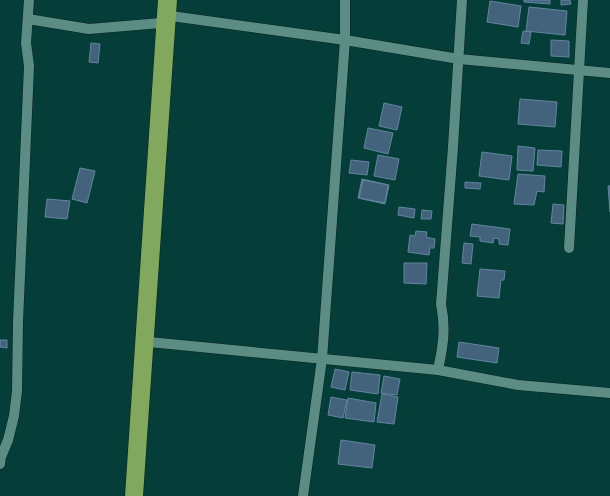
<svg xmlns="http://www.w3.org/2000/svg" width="610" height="496" font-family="'Playfair Display',serif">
	<rect width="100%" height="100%" fill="#053e38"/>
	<g fill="#43637d" stroke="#6385a0">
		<path d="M 524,0 L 550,0 L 550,4 L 524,2 Z"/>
		<path d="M 561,0 L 570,0 L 571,4 L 561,5 Z"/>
		<path d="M 490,1 L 521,6 L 518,27 L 487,22 Z"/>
		<path d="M 529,7 L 567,11 L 565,35 L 526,31 Z"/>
		<path d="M 523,31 L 531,32 L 529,44 L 521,43 Z"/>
		<path d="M 551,40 L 569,41 L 569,57 L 551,56 Z"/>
		<path d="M 91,43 L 100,44 L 98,63 L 89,62 Z"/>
		<path d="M 520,99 L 557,102 L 555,127 L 518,124 Z"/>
		<path d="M 384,103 L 402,107 L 397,130 L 379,126 Z"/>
		<path d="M 368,128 L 393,133 L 388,154 L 364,148 Z"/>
		<path d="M 518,146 L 535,148 L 533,171 L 517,170 Z"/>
		<path d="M 538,150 L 562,151 L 561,167 L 537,165 Z"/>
		<path d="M 482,152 L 512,156 L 509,180 L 479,176 Z"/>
		<path d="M 378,155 L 399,159 L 395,180 L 374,176 Z"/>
		<path d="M 351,160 L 369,162 L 367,175 L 349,173 Z"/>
		<path d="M 80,168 L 95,171 L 87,203 L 72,199 Z"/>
		<path d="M 518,174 L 545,176 L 544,192 L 537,191 L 534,205 L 514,204 Z"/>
		<path d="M 362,179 L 389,185 L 385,204 L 358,198 Z"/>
		<path d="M 363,180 L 388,185 L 385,203 L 359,198 Z"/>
		<path d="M 465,182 L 481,183 L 480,189 L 465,188 Z"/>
		<path d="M 608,186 L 610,186 L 610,212 Z"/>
		<path d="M 47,199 L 70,201 L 67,219 L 45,217 Z"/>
		<path d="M 553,204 L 564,205 L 563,224 L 551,223 Z"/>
		<path d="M 399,207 L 415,209 L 414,218 L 398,215 Z"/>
		<path d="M 422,210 L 432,211 L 431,219 L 421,219 Z"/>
		<path d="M 472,224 L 510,229 L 508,245 L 499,244 L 499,239 L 494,238 L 493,243 L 480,241 L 480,237 L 470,236 Z"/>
		<path d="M 416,231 L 427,232 L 426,237 L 435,239 L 434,248 L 430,248 L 429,255 L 408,252 L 410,235 L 415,236 Z"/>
		<path d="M 464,243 L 473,244 L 471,264 L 462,263 Z"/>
		<path d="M 404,263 L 427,263 L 426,284 L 404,283 Z"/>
		<path d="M 480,269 L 505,271 L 504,280 L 501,280 L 499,298 L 477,296 Z"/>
		<path d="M 0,340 L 7,340 L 7,348 L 0,347 Z"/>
		<path d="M 459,342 L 499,348 L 497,363 L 457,357 Z"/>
		<path d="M 335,369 L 349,372 L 345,390 L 331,387 Z"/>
		<path d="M 352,372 L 380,375 L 378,394 L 350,390 Z"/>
		<path d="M 384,376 L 400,379 L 397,395 L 381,393 Z"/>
		<path d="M 382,394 L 398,397 L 394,424 L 377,422 Z"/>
		<path d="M 331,397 L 347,400 L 343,418 L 328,415 Z"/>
		<path d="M 348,398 L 376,403 L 374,422 L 345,418 Z"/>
		<path d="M 341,440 L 375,445 L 372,468 L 338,464 Z"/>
	</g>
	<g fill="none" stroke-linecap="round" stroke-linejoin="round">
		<g stroke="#07221e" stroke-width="11">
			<g id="street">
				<path d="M 171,16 L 345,40 L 459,59 L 610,73"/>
				<path d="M 28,19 L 89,29 L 161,23"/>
				<path d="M 569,248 L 583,0"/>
				<path d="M 149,342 L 438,370 L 518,385 L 610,393"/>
				<path d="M 438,370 C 443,346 446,329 441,304 L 453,147 L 462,0"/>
				<path d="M 0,464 L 1,457 L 8,440 L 14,416 L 17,391 L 18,322 L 29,66 L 26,43 L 29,0"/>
				<path d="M 303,496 L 322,359 L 345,40 L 345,0"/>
			</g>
		</g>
		<g stroke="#07221e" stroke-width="11">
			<g id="primary">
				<path d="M 130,496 L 163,0"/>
				<path d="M 138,496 L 172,0"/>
			</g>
		</g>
		<use href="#street" stroke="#5b8d85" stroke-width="10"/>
		<use href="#primary" stroke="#81a85c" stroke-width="10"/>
	</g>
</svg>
